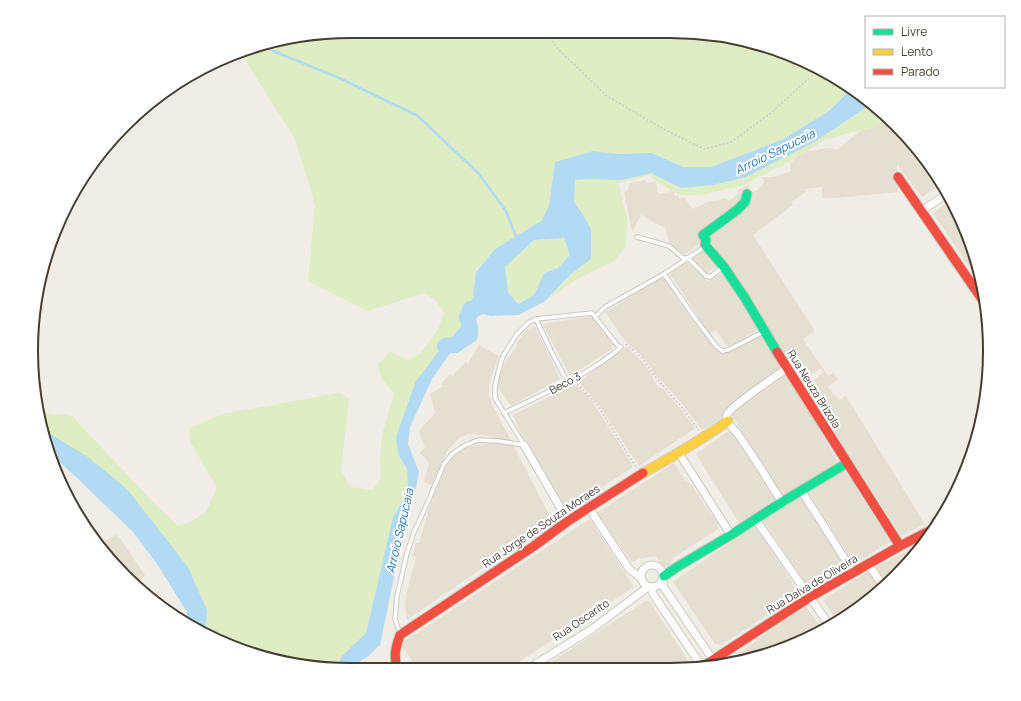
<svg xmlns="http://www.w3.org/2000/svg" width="1021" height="701" font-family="Manrope,sans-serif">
	<rect width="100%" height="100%" fill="#f0ede7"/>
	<g fill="#e5dfd3">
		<path d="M 877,111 L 896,124 L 936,173 L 942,184 L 922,197 L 897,164 L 898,192 L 835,198 L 822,198 L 822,187 L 805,189 L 806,192 L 791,202 L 793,205 L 753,235 L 815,331 L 803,339 L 828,376 L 833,372 L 838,379 L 828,387 L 839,400 L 846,396 L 925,524 L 901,536 L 805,386 L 824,372 L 821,368 L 802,380 L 708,238 L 684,255 L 670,244 L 665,228 L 641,215 L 632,232 L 624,192 L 628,190 L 630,183 L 646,180 L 646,183 L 656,181 L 658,194 L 674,191 L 675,196 L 678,195 L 679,199 L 685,197 L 692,209 L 708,202 L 726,198 L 729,201 L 738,194 L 738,190 L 748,185 L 750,193 L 757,190 L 765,182 L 762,177 L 773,177 L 791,171 L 790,164 L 803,150 L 813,151 L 825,148 L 838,149 L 869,124 Z"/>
		<path d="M 951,200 L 966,228 L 983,287 L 933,213 Z"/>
		<path d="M 704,249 L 718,265 L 706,274 L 691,258 Z"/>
		<path d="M 686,262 L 695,269 L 696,268 L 708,282 L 723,272 L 760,329 L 728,347 L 716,330 L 710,334 L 669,273 Z"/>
		<path d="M 662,277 L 664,278 L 699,329 L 719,351 L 722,353 L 727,353 L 753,339 L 764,335 L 783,369 L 726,410 L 721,419 L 702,430 L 678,399 L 654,373 L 648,364 L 639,353 L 630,346 L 623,338 L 605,312 Z"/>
		<path d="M 592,316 L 605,336 L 607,335 L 613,345 L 612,349 L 570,376 L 543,325 L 543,324 Z"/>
		<path d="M 535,326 L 560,379 L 511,406 L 499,389 L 498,384 L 501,371 L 506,360 L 518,345 L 517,343 L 526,330 Z"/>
		<path d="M 479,345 L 499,356 L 489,384 L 489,395 L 492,404 L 552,520 L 407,620 L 405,607 L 406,595 L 416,557 L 412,556 L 416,543 L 419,543 L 430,505 L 445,468 L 453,457 L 465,448 L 478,445 L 490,444 L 492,436 L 468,434 L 459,438 L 448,450 L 432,485 L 424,482 L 429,463 L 420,453 L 425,447 L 419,431 L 435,413 L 430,394 L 443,386 L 441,384 L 450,374 L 452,376 L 466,362 L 468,364 Z"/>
		<path d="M 627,347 L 631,352 L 632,352 L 643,362 L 651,374 L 658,388 L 662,388 L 678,406 L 693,425 L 694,429 L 639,466 L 599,405 L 578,382 Z"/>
		<path d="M 786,372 L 821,428 L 819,429 L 838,462 L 785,495 L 780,496 L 732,415 L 732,411 Z"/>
		<path d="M 574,384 L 587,395 L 596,407 L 632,464 L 632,468 L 605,485 L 576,509 L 567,514 L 521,434 L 513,415 Z"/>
		<path d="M 730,430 L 776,501 L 743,522 L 739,523 L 696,454 Z"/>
		<path d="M 674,463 L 685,481 L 686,480 L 693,487 L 705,506 L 718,523 L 718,529 L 673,558 L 669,566 L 662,567 L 656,556 L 642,558 L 632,562 L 598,516 L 598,512 Z"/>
		<path d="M 845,470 L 890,542 L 854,564 L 808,492 Z"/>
		<path d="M 801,496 L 847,567 L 810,591 L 763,520 Z"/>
		<path d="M 74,497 L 104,542 L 117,534 L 145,575 L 136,585 L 125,577 L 74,510 L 70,499 Z"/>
		<path d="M 590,519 L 634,587 L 506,670 L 412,670 L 408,663 L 412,660 L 400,644 Z"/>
		<path d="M 755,525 L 800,594 L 721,645 L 715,644 L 673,582 Z"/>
		<path d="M 924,543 L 897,576 L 887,584 L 876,567 Z"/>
		<path d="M 869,571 L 881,589 L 848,616 L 838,622 L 823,600 Z"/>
		<path d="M 646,601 L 649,601 L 691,665 L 686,669 L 670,670 L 538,670 Z"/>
		<path d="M 805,605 L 823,630 L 793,646 L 733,664 L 728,664 L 727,662 Z"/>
	</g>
	<g fill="#deedc4">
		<path d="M 351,31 L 671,31 L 733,37 L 812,64 L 849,91 L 830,110 L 784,139 L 711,167 L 683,167 L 652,153 L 619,154 L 593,151 L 555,162 L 549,206 L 541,221 L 495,249 L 476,271 L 473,297 L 466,311 L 462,325 L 451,339 L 442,347 L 398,454 L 407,469 L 408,492 L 393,517 L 366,633 L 341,657 L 337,669 L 288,664 L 209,637 L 203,633 L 205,629 L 88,457 L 44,430 L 37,412 L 72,416 L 154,503 L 177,525 L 189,523 L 206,512 L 217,488 L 190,441 L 189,428 L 222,414 L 339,393 L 349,399 L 341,470 L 350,487 L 372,490 L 381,479 L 380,461 L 382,435 L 394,394 L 381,378 L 378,365 L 390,352 L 408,359 L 419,355 L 438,330 L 444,312 L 434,299 L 424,293 L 368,311 L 308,281 L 315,205 L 295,139 L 240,52 L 248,48 Z"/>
		<path d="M 867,104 L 884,116 L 878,127 L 848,133 L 825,140 L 788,162 L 744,185 L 701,195 L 680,195 L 656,181 L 649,175 L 619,183 L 623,203 L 627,218 L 626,247 L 614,261 L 579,278 L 545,301 L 570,275 L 591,259 L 591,229 L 582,213 L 574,202 L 575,180 L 591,179 L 622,180 L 651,173 L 681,188 L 713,185 L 746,177 L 816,141 L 864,109 Z"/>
		<path d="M 564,238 L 570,255 L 558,268 L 544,273 L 534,295 L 518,304 L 508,292 L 504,267 L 534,240 Z"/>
	</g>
	<g fill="#b2daf3" fill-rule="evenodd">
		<path d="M 849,91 L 867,104 L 864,109 L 816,141 L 746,177 L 713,185 L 681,188 L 651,173 L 622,180 L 591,179 L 575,180 L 574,202 L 582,213 L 591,229 L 591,259 L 570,275 L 545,301 L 519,315 L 491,316 L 482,314 L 477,317 L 460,346 L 450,353 L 432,379 L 410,427 L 408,444 L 419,472 L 416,488 L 406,519 L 380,645 L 367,657 L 349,668 L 348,670 L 337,669 L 341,657 L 366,633 L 393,517 L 408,492 L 407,469 L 398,454 L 396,437 L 416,381 L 442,347 L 451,339 L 462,325 L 466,311 L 473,297 L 476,272 L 495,249 L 541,221 L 549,206 L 555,162 L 593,151 L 619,154 L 652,153 L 683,167 L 711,167 L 784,139 L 830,110 ZM 564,238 L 570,255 L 558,268 L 544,273 L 534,295 L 518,304 L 508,292 L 505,267 L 534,240 Z"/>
		<path d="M 44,430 L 88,457 L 127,489 L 188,567 L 207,610 L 205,629 L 203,633 L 187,621 L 187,612 L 157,564 L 133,532 L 77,478 L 53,456 Z"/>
	</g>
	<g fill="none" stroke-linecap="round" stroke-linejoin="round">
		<path stroke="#b2daf3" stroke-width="2.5" d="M 261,46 L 337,77 L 418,116 L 479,174 L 506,211 L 517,239"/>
		<path stroke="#b2daf3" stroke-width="16" d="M 445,346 L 455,345 L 470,335 L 470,327 L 467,317 L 470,309"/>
		<g stroke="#ccc9c3" stroke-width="5.5">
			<g id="lane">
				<path d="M 637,237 L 669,246 L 683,258 L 688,258 L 706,276 L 710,277 L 723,267"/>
				<path d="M 664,274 L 695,318 L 716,346 L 722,351 L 728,350 L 763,332"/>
				<path d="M 596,316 L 605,307 L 664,274 L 706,246"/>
				<path d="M 504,413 C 533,399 562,386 589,370 C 600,363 612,356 621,347 L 618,346 L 592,313 L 536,319 L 551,351 L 568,383"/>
				<path d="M 524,445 L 495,398 L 495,387 L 498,373 L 503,356 L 517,334 L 528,323 L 536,319"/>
				<path d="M 400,634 L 395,619 L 397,596 L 407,553 L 414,532 L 427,504 L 444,464 L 453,453 L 464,446 L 478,440 L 498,441 L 524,445"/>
			</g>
		</g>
		<g stroke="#ccc9c3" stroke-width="9">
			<g id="street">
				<path d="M 921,211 L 947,194"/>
				<path d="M 524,445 L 568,521"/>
				<path d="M 679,453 L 731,535"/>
				<path d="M 801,490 L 853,572"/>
				<path d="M 782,502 C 767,479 753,455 737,433 C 733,428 725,422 727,415 C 729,407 778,375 787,368"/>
				<path d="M 589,508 L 629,569 L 641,578"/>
				<path d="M 756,520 L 830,626"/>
				<path d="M 868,564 L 884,587"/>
				<circle cx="652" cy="576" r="11"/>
				<path d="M 663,580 L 663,586 L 713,660"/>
				<path d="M 651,587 L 653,594 L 702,667"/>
				<path d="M 526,670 L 592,629 L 648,587"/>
			</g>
		</g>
		<g stroke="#d0cabd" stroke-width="11">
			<g id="fast">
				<path d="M 747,194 L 745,202 L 737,210 L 703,235 L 706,240 L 705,244 L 706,246 L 724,267 L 745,298 L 777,352"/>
				<path d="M 664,576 L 677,567 L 731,535 L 782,502 L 847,463"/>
			</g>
		</g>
		<g stroke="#d0cabd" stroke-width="11">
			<path id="slow" d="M 643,473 C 672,457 701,440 728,421"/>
		</g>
		<g stroke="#d0cabd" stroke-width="11">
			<g id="jam">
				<path d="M 898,177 L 986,305"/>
				<path d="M 777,352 L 900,546"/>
				<path d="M 702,667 L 810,597 L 900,546 L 937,527"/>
				<path d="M 397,670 C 394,655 395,649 400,635 L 534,546 L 568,521 L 643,473"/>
			</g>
		</g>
		<g stroke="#d1cdc8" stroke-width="1.5" stroke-dasharray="2 2" stroke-linecap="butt">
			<path d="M 545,31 L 558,49 L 607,96 L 646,119 L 673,134 L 704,149 L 731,142 L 771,113 L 819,69"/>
			<path d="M 626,344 L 643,359 L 653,374 L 679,404 L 699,430"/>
			<path d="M 577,384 L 596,403 L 636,467"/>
		</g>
		<use href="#lane" stroke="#fdfcfb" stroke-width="3.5"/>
		<use href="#street" stroke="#fdfcfb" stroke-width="7"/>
		<use href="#fast" stroke="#16e098" stroke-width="9"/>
		<use href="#slow" stroke="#ffcf43" stroke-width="9"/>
		<use href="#jam" stroke="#f24e42" stroke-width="9"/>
	</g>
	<g text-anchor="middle" stroke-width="4" stroke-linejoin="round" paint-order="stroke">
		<g font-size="11" fill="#463e33" stroke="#fff">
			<text transform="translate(565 383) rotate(-28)" y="4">Beco 3</text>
			<text transform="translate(814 389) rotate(58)" y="4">Rua Neuza Brizola</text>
			<text transform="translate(541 526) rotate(-34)" y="4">Rua Jorge de Souza Moraes</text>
			<text transform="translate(812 584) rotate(-31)" y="4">Rua Dalva de Oliveira</text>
			<text transform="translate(581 620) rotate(-34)" y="4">Rua Oscarito</text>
		</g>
		<g font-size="12" font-style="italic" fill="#1f79b5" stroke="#fff">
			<text transform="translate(775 152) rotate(-26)" y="4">Arroio Sapucaia</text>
			<text transform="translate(400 531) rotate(-77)" y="4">Arroio Sapucaia</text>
		</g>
	</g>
	<path d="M0 0H1021V701H0ZM350 38H671A312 312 0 0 1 983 350V351A312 312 0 0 1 671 663H350A312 312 0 0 1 38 351V350A312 312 0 0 1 350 38Z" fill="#fff" fill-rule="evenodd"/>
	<path fill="none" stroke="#463e33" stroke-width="2" d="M350 38H671A312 312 0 0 1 983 350V351A312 312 0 0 1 671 663H350A312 312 0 0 1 38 351V350A312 312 0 0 1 350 38Z"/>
	<rect x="865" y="16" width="140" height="72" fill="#ffffff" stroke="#b5b2ad"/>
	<rect x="873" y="29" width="20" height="6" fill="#16e098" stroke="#b5b2ad"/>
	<text x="901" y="36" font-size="12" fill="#463e33">Livre</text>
	<rect x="873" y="49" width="20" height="6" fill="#ffcf43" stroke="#b5b2ad"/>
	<text x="901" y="56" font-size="12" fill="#463e33">Lento</text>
	<rect x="873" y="69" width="20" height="6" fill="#f24e42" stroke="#b5b2ad"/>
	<text x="901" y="76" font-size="12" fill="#463e33">Parado</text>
</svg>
